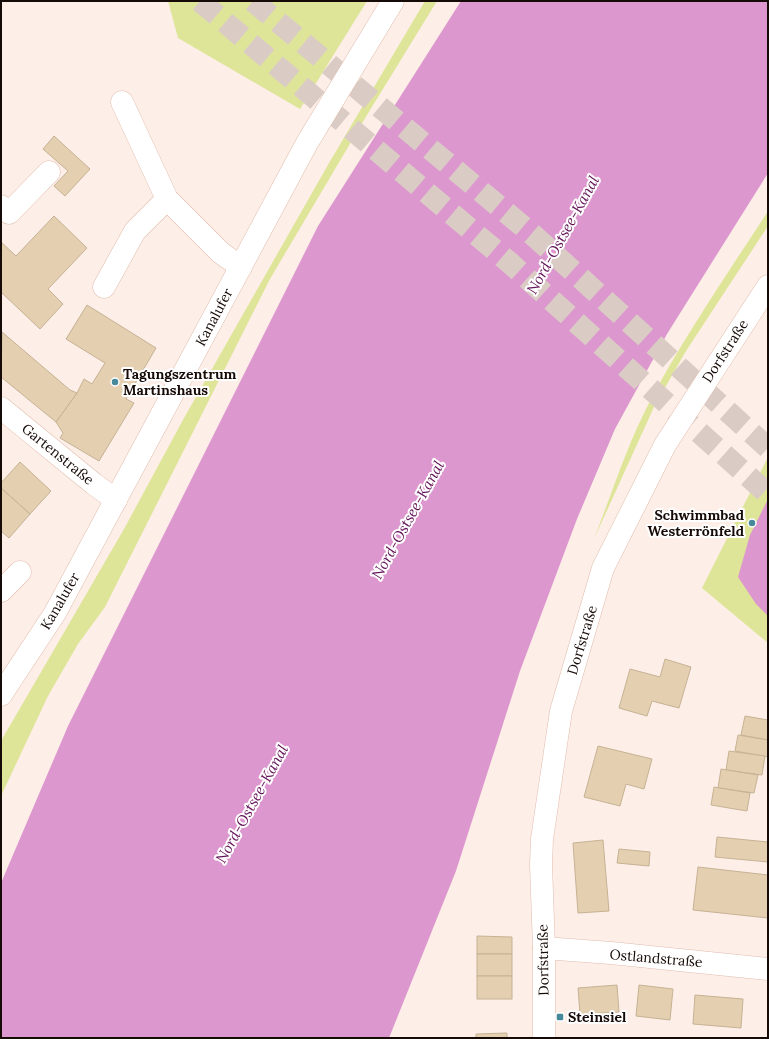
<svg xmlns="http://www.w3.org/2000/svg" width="769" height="1039" font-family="Lora,serif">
	<rect width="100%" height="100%" fill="#fdeee7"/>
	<g fill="#dee599">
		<path d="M 168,1 L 367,1 L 300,109 L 178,38 Z"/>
		<path d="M 425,1 L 437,1 L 367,115 L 270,279 L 105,607 L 78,644 L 48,696 L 1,796 L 1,741 L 124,529 L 184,418 L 329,163 Z"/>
		<path d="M 768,211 L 768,226 L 686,351 L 654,407 L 594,539 C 612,493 627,445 650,401 C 685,335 728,273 768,211 Z"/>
		<path d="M 768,457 L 768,643 L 702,588 Z"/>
	</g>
	<g fill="#dc98ce">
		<path d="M 461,1 L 768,1 L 768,173 L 667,334 L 615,429 L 577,519 L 520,671 L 456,871 L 389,1038 L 1,1038 L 1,883 L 68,726 L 318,226 Z"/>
		<path d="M 768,499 L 768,616 L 756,604 L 738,577 L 750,535 Z"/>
	</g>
	<g fill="#e4cfb0" stroke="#c6b294">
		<path d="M 54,136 L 90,169 L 65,196 L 54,186 L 68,171 L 43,149 Z"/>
		<path d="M 54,216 L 87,248 L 48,289 L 63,304 L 40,329 L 1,292 L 1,242 L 16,256 Z"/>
		<path d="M 87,305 L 156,348 L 126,399 L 134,403 L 99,461 L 60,438 L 63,433 L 56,422 L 77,393 L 84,379 L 92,384 L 105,363 L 66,339 Z"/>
		<path d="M 2,332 L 70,390 L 77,393 L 56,422 L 1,377 Z"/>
		<path d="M 20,462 L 51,491 L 30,514 L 1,488 L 1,483 Z"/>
		<path d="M 1,488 L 30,514 L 9,538 L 1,531 Z"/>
		<path d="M 665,659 L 691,667 L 679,708 L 652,701 L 647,716 L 619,708 L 630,669 L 660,677 Z"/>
		<path d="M 745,716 L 768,720 L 768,740 L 741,735 Z"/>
		<path d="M 738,735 L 768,740 L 768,757 L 735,751 Z"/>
		<path d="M 598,746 L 652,759 L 644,789 L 626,784 L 620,806 L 584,797 Z"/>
		<path d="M 729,751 L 765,756 L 762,775 L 726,770 Z"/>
		<path d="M 721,769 L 758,775 L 754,793 L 718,788 Z"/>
		<path d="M 714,787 L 750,793 L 747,811 L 711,805 Z"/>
		<path d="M 717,837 L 768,842 L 768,862 L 715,857 Z"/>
		<path d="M 603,840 L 609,911 L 578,913 L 573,843 Z"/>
		<path d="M 619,849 L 650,852 L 649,866 L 617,863 Z"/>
		<path d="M 698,867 L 768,875 L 768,918 L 693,910 Z"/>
		<path d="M 477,936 L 512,937 L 512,954 L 477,954 Z"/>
		<rect x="477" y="954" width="35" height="22"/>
		<rect x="477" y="976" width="35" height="23"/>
		<path d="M 617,985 L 619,1012 L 580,1014 L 578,988 Z"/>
		<path d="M 639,985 L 673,989 L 670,1020 L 636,1016 Z"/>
		<path d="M 695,995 L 743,999 L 741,1028 L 693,1024 Z"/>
		<path d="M 507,1033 L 507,1038 L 476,1038 L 476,1034 Z"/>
	</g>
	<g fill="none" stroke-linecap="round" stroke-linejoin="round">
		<g stroke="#daccc5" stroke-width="22" stroke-dasharray="22 11" stroke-linecap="butt">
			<path d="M 200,1 L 510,263 L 768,494"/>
			<path d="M 253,1 L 532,234 L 768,448"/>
		</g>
		<g stroke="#e2bdae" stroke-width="23">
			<g id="minor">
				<path d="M 122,102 L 167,199 L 221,253 L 241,267"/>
				<path d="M 1,206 L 9,213 L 49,172"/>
				<path d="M 104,287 L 135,231 L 167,199"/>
				<path d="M 1,408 L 94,484 L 116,500"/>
				<path d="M 1,591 L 20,572"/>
				<path d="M 1,695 L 55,613 L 307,143 L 393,1"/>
				<path d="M 544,948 L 611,953 L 768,969"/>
				<path d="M 544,1038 L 544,948 L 541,865 L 542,839 L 561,711 L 603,568 L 665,445 L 768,286"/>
			</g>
		</g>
		<use href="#minor" stroke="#fff" stroke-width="22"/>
	</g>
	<g fill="#47899a" stroke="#fff" stroke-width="1.5">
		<circle cx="115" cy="382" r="4"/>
		<circle cx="752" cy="523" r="4"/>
		<rect x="556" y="1013" width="8" height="8" rx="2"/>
	</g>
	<g text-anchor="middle" stroke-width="4" stroke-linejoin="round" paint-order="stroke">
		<g font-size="14" fill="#160a06" stroke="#fff">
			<text transform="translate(214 317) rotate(-62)" y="5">Kanalufer</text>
			<text transform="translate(725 351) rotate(-57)" y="5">Dorfstraße</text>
			<text transform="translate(58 454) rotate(39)" y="5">Gartenstraße</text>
			<text transform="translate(60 601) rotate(-60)" y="5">Kanalufer</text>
			<text transform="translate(582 640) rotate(-73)" y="5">Dorfstraße</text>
			<text transform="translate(656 958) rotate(5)" y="5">Ostlandstraße</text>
			<text transform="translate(543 960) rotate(-91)" y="5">Dorfstraße</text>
		</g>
		<g font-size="14" font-weight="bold" fill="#160a06" stroke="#fff" text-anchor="start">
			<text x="123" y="379">Tagungszentrum<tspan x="123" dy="16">Martinshaus</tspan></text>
			<text x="744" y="520" text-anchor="end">Schwimmbad<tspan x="744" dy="16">Westerrönfeld</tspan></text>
			<text x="568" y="1022">Steinsiel</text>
		</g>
		<g font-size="15" font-style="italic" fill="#621257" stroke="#fff">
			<text transform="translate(563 235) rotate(-61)" y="5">Nord-Ostsee-Kanal</text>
			<text transform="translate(408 520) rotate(-61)" y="5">Nord-Ostsee-Kanal</text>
			<text transform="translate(252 804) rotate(-61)" y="5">Nord-Ostsee-Kanal</text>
		</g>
	</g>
	<rect width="769" height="1039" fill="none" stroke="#160a06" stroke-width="4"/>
</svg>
